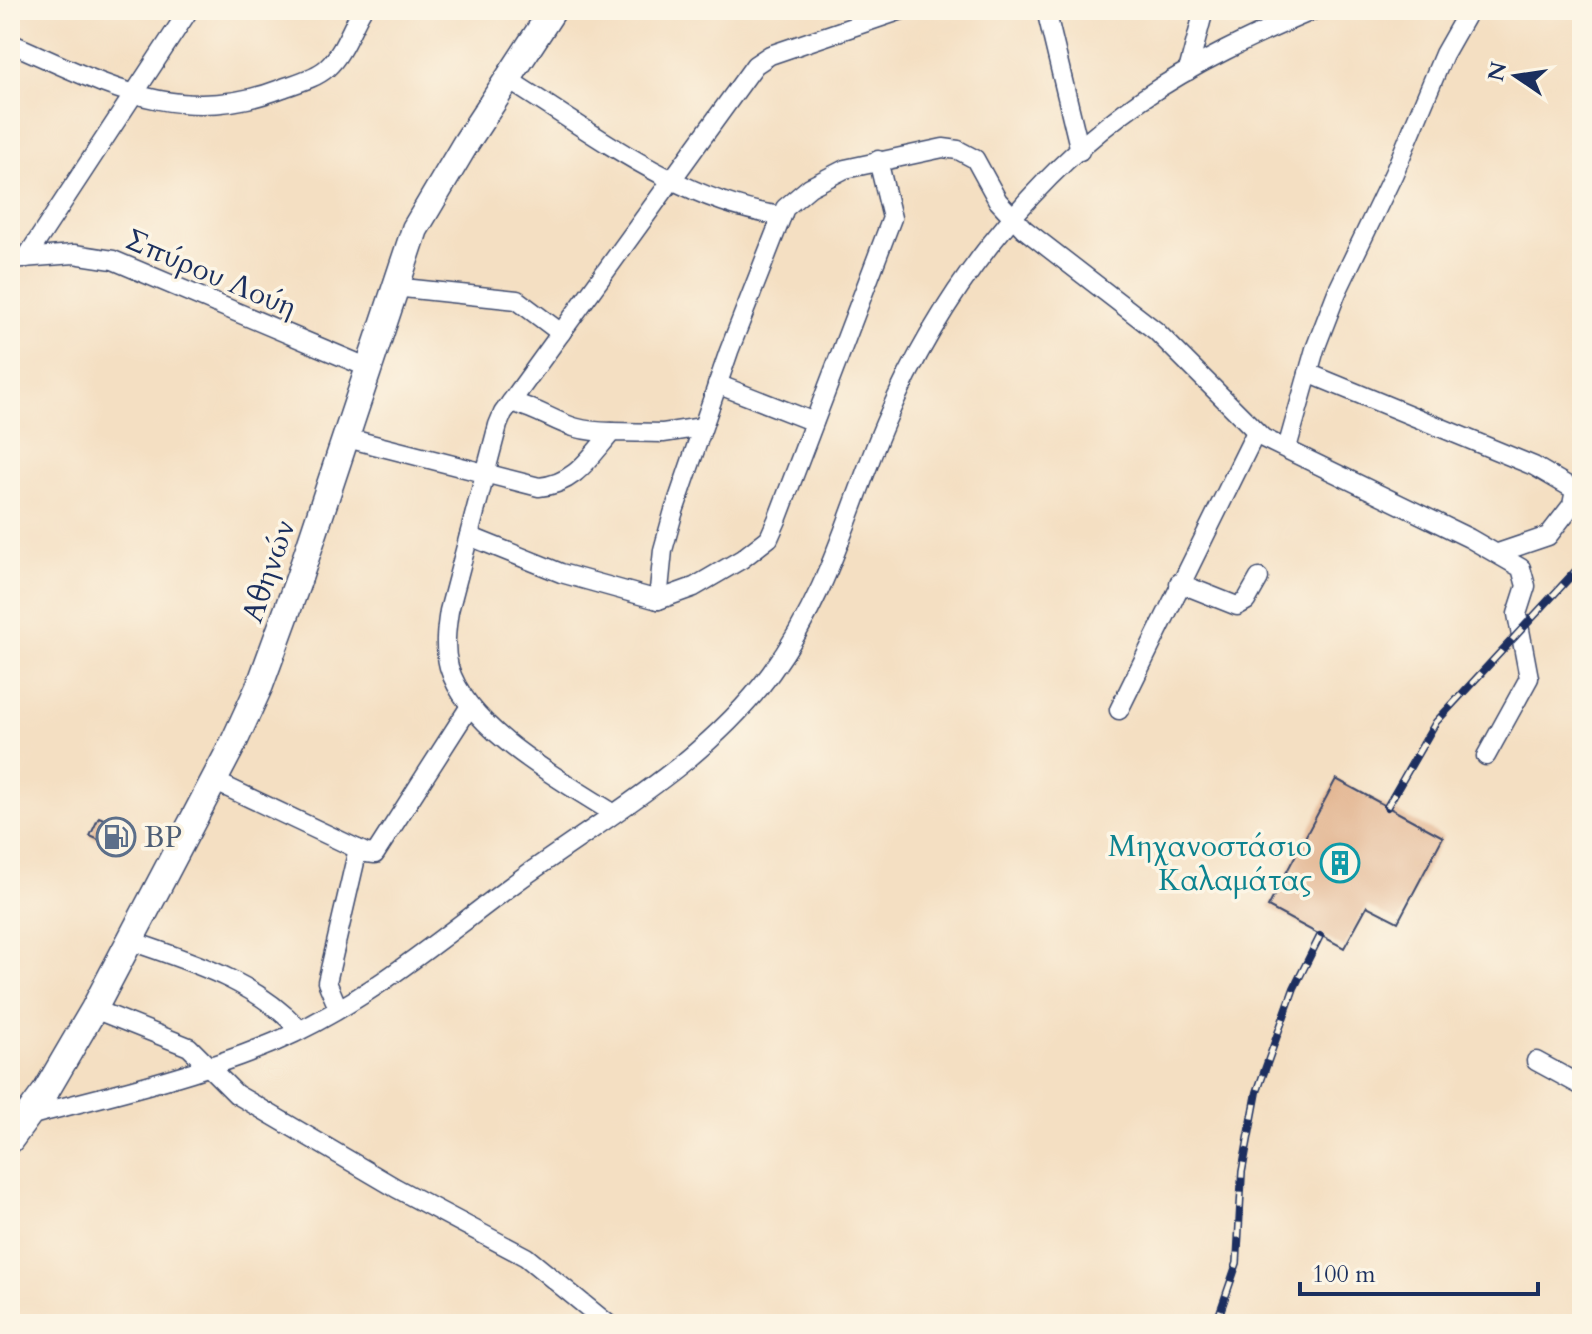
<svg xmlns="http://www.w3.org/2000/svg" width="1592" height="1334" font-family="Cardo,serif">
	<rect width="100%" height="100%" fill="#fcf5e5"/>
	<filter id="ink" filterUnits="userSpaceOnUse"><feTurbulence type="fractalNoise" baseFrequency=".0125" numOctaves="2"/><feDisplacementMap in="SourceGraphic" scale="16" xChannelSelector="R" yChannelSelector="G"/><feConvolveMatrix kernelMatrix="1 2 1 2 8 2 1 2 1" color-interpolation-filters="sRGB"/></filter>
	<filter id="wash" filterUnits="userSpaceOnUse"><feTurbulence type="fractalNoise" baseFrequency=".006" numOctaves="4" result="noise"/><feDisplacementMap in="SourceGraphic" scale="32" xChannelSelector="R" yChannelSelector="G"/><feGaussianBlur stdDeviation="1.8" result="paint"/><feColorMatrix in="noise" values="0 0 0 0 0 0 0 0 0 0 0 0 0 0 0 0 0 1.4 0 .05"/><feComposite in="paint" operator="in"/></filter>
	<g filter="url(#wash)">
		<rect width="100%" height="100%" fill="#f4dfc2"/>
		<g id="blocks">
			<g fill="#e0af89">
				<path d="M 1336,779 L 1443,837 L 1398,922 L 1367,906 L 1344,948 L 1268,907 Z"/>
				<path d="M 99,817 L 133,832 L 124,851 L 90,836 Z"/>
			</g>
		</g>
	</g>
	<g filter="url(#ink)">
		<use href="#blocks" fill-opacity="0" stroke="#3c496d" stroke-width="2"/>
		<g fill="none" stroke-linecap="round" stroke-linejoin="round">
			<g stroke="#3c496d" stroke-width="21">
				<g id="minor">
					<path d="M 1046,10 L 1080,151"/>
					<path d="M 10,43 C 105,84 179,129 283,88 C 297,83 316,78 327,68 C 343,54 351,28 362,10"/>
					<path d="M 1188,71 L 1204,10"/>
					<path d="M 507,79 C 591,131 682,203 782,216"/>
					<path d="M 26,258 L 189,10"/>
					<path d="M 10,259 L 74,254 L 113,260 L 369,368"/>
					<path d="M 394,287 L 517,300 L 561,333"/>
					<path d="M 1308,373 L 1534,466 L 1575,490 L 1572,505 L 1548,536 L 1498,553"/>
					<path d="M 717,384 L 814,422"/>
					<path d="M 511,402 C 555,414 561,432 612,432"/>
					<path d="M 347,438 L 539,487 C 575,484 590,457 612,432 L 663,433 L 702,427"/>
					<path d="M 1287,448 L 1315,349 L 1337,292 L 1394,173 L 1444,54 L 1469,10"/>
					<path d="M 469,536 L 561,573 L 658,600 L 694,587 L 742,559 L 769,538 L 777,520 L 892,218 L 878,160"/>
					<path d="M 1179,583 L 1237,606 L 1246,601 L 1259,578"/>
					<path d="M 658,600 L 663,550 L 673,514 L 729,351 L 785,208 L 810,187 L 845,169 L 943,148 L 958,150 L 975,159 L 998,201 L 1024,229 L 1156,331 L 1263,438 L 1469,538 L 1521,568 L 1526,586 L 1517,614 L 1529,678 L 1486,756"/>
					<path d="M 1119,710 L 1256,432"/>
					<path d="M 214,781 L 366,853 L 375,854 L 470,706"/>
					<path d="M 613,813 C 561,780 467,729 449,667 C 444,648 446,630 449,611 L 498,425 L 503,413 L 755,65 L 770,55 L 902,10"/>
					<path d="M 131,941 C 194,963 253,980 300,1030"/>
					<path d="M 338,1008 L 327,982 L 358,849"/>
					<path d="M 94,1009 L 189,1047 L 236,1094 L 396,1188 L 526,1257 L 608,1324"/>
					<path d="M 1536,1061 L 1582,1086"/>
					<path d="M 28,1116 C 111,1095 196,1075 275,1042 C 367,1003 446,933 526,875 C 611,814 708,759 771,673 C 830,592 847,513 885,423 C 939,297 1027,180 1141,100 C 1194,63 1255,35 1314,10"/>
				</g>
			</g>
			<g stroke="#3c496d" stroke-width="29">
				<path id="secondary" d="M 10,1140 L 46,1091 L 94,1009 L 233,744 L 260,685 L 298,581 L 415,229 L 466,143 L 553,10"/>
			</g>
			<use href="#minor" stroke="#fff" stroke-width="18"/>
			<use href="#secondary" stroke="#fff" stroke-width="26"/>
			<g stroke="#1b2f5e" stroke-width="8">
				<g id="rail">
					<path d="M 1387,807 L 1436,722 L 1582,564"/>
					<path d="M 1216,1324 L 1237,1263 L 1242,1172 L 1257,1092 L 1294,988 L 1320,936"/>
				</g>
			</g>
			<use href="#rail" stroke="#fcf5e5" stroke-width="5" stroke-dasharray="15" stroke-linecap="butt"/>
		</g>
	</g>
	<defs>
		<g id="fuel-ring" transform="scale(2)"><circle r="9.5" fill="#fcf5e5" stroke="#5c6f8a" stroke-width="1.5"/><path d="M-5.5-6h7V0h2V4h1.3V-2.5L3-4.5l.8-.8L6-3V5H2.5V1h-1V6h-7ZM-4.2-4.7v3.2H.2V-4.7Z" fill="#5c6f8a"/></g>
		<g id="building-ring" transform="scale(2)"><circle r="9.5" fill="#fcf5e5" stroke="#0f9aa8" stroke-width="1.5"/><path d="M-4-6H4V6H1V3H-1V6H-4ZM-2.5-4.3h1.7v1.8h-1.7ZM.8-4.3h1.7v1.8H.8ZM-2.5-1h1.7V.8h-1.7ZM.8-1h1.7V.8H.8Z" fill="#0f9aa8"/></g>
	</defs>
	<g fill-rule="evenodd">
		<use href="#fuel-ring" x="116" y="837"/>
		<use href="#building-ring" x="1340" y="863"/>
	</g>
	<g text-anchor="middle" stroke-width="7" stroke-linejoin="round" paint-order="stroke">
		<g font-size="30" fill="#1b2f5e" stroke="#fcf5e5">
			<text transform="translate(211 273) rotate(23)" y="10">Σπύρου Λούη</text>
			<text transform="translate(268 571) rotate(-71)" y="10">Αθηνών</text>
		</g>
		<g font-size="30" fill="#4e5e75" stroke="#fcf5e5" text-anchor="start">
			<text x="144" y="847">BP</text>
		</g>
		<g font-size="30" fill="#0d838f" stroke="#fcf5e5" text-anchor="end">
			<text x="1312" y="856">Μηχανοστάσιο<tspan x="1312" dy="34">Καλαμάτας</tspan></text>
		</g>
	</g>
	<rect width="1592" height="1334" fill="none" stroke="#fcf5e5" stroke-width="40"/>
	<g transform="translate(1516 76) rotate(283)" stroke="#fcf5e5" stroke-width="6" paint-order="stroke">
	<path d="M0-6L14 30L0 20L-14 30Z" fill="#1b2f5e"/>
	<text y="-12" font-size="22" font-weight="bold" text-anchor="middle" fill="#1b2f5e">N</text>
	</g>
	<path d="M1300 1282v12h238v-12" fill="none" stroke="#1b2f5e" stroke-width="4"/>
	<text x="1312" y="1282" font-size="24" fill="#1b2f5e" stroke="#fcf5e5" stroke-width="6" paint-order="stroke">100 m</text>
</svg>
